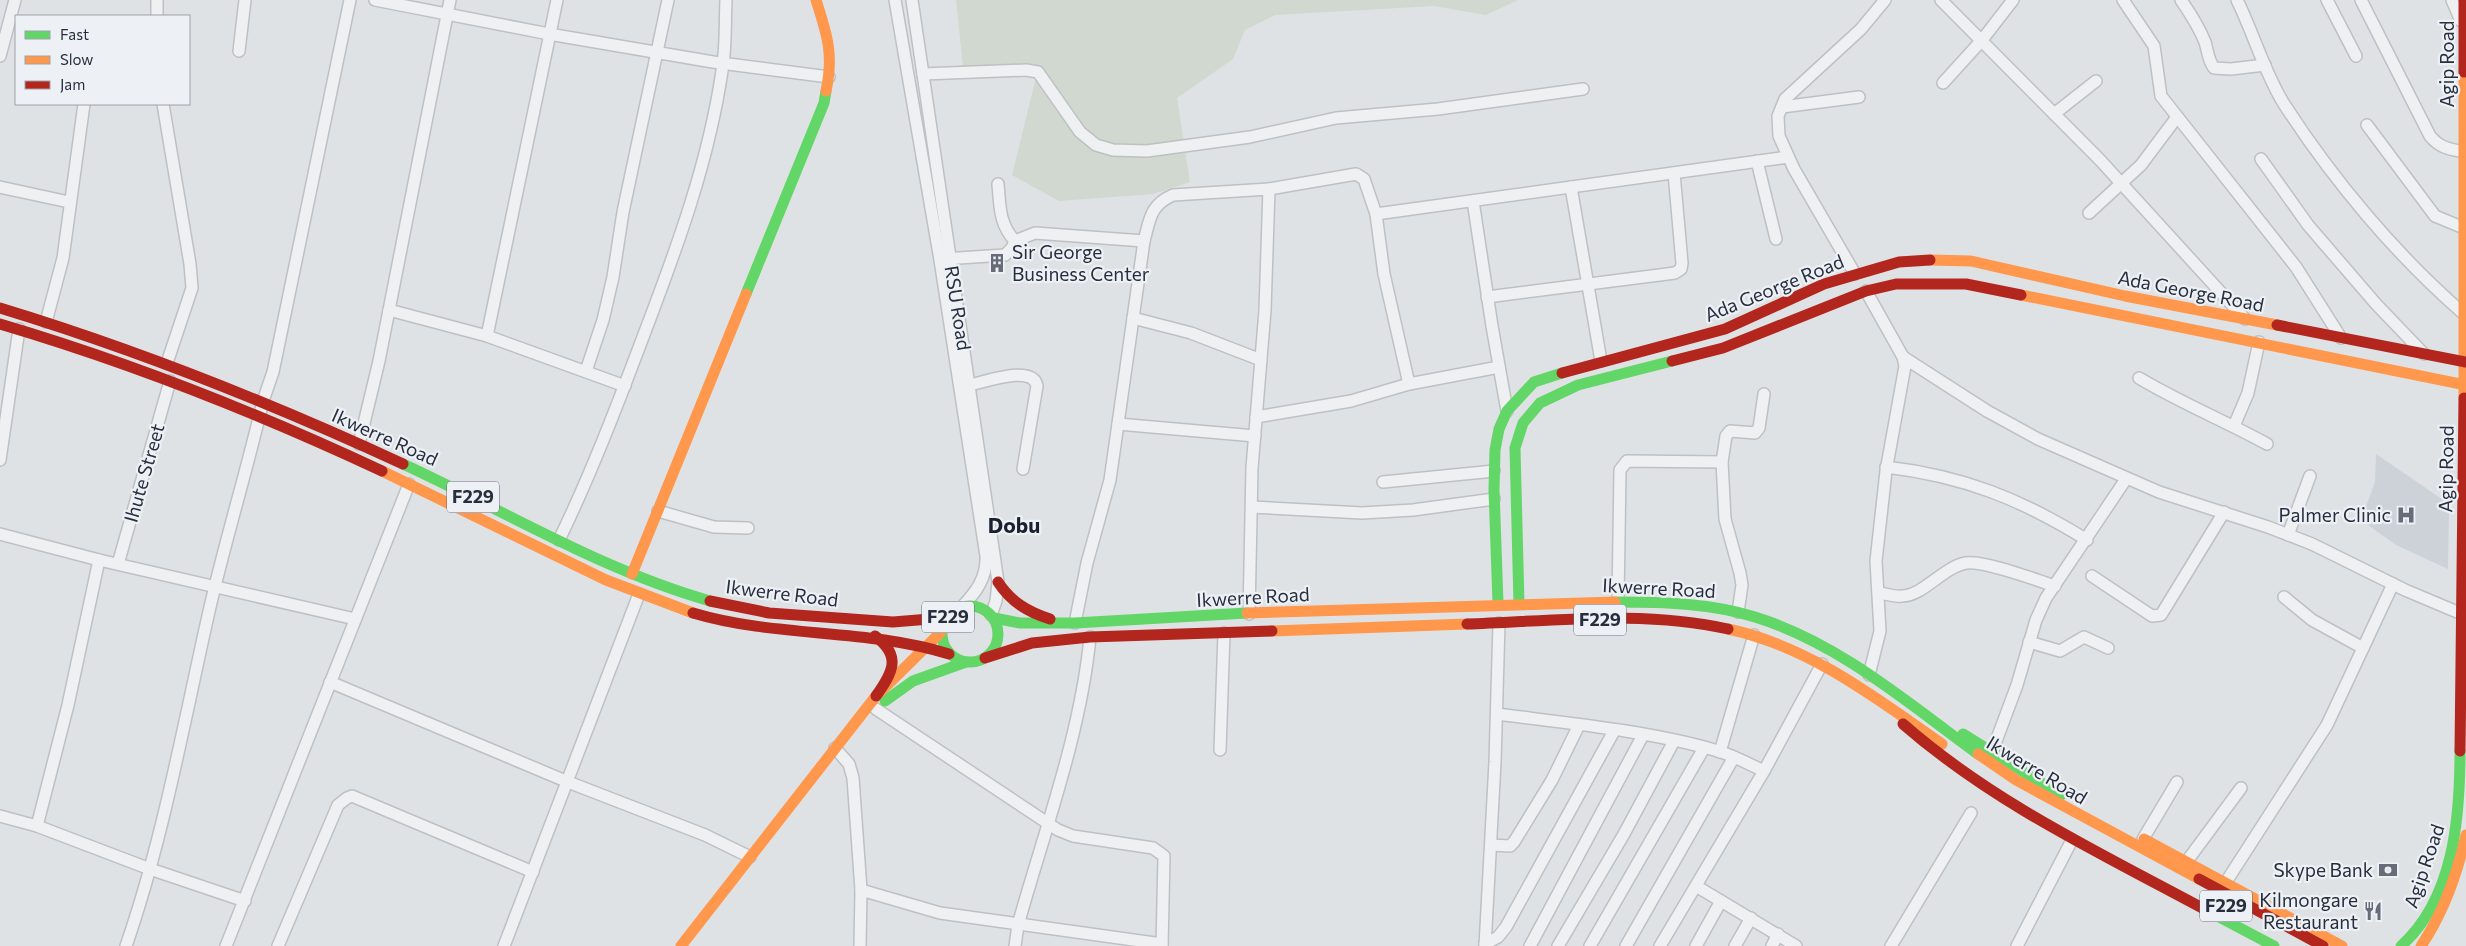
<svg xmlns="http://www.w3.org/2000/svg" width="2466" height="946" font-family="Commissioner,sans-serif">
	<rect width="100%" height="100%" fill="#dfe2e5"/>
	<path fill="#cdd1d8" d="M 2376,454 L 2449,504 L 2448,569 L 2396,545 L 2361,520 L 2375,482 Z"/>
	<path fill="#d0d8d0" d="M 956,0 L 1518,0 L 1486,15 L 1434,6 L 1275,15 L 1245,30 L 1233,59 L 1177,98 L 1190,182 L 1153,194 L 1059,201 L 1012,175 L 1039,65 L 963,67 Z"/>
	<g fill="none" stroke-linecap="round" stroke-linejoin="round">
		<g stroke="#bec0c3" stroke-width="14">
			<g id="street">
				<path d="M 157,0 L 157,16"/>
				<path d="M 375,0 L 549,34 L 713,62 L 829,77"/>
				<path d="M 895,0 L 940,260 L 986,556 C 987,578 976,592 962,607"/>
				<path d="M 912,0 L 998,582 L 996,601 L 991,615"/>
				<path d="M 1941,0 L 2100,160 L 2245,319"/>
				<path d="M 2123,0 L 2154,46 L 2161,96 L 2296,267 L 2341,338"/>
				<path d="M 2181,0 C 2190,13 2199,27 2205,42 C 2208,52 2208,60 2214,68 L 2231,69 L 2265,65"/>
				<path d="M 2237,0 C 2254,34 2264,72 2284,104 C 2333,180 2396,255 2464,314"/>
				<path d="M 2327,0 L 2356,56"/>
				<path d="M 2361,0 L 2430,136 C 2440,148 2449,149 2464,152"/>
				<path d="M 2452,0 L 2461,21"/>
				<path d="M 239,51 L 245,0"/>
				<path d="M 0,56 L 15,0"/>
				<path d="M 923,74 L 1026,70 L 1038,72 L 1080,132 L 1096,145 L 1113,150 L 1147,151 L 1250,137 L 1336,118 L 1438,109 L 1583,89"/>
				<path d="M 1943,83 L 1982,40 L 2013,0"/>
				<path d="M 163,104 L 190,264 L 192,288 L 167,363"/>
				<path d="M 1782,107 L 1859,97"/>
				<path d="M 2054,114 L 2096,81"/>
				<path d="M 2367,125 L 2435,216 L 2464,228"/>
				<path d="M 2261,159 L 2308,225 L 2376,304 L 2424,354"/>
				<path d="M 1757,161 L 1776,239"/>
				<path d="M 998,184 C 1000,206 999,224 1015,241"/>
				<path d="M 0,187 L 69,202"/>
				<path d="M 1571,187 L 1601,361"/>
				<path d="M 1473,201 L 1492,326 L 1507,411"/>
				<path d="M 2089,213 L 2141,165 L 2177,117"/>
				<path d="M 1376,214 L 1788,157"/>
				<path d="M 943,259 L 1005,255 L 1012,248 L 1015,241 L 1035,233 L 1144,241"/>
				<path d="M 1855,274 L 1794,169 L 1779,136 L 1778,116 L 1785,99 L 1861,29 L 1885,0"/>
				<path d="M 1866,291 L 1903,357 L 1905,366 L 1886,471 L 1876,561 L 1880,631 L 1869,675"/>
				<path d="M 1487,297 L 1675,273 L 1681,269 L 1682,263 L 1674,173"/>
				<path d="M 389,310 L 487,336 L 625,386"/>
				<path d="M 1133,318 L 1191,333 L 1261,360"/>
				<path d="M 46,322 L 63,258 L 84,104"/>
				<path d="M 487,336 L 557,0"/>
				<path d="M 1903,357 L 1987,411 L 2038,439 L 2159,492 L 2268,527 L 2312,544 L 2405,590 L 2462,614"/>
				<path d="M 586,371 L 603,320 L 613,277 L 623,212 L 668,0"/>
				<path d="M 2139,378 C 2181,403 2225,421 2267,444"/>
				<path d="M 970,385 C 985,382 1033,364 1037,386 L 1023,469"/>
				<path d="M 1256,417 L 1351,401 L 1409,384 L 1499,367"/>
				<path d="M 1118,424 L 1255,436"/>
				<path d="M 2234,426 L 2248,393 L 2259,342"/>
				<path d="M 359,444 L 379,361 L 450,0"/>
				<path d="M 0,460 L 19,329"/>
				<path d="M 1886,467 C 1963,476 2021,499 2087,540"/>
				<path d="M 1383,482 L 1494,471"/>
				<path d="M 1252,507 L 1362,513 L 1413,510 L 1494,499"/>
				<path d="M 658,511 L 714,527 L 748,528"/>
				<path d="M 0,534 L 99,560 L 355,619"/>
				<path d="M 2288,535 L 2310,476"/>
				<path d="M 559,540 C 591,474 617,406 643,337 C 677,248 710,159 723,64 C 726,43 725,21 726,0"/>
				<path d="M 118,564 L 170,381"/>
				<path d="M 2092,576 L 2152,616 L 2161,615 L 2224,512"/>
				<path d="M 1879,593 C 1887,594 1895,597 1902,596 C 1923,596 1943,567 1966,563 C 1984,560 2036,580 2055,586"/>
				<path d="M 2284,597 L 2312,620 L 2363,648"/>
				<path d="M 1618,602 L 1620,470 L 1627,461 L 1722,462"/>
				<path d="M 1738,612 L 1742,585 L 1740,573 L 1725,519 L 1722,462 L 1726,436 L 1730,431 L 1755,433 L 1759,428 L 1764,394"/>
				<path d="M 1249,614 L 1252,468 L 1265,310 L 1269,189"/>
				<path d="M 1075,623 L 1087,563 L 1110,480 L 1144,241 C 1150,219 1150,205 1173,195 L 1269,189 L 1356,174 L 1364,179 L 1376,214 L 1384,274 L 1409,384"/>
				<path d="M 2029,642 L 2060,651 L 2084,637 L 2108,648"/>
				<path d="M 330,682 L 568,782 L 705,835 L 750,857"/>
				<path d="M 876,709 L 1058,830 L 1073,836 L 1153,848 L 1164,856 L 1162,946"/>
				<path d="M 1497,714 C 1567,723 1651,731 1718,751 C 1734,756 1749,764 1764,771"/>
				<path d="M 835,748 L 849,764 L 853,778 L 861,890 L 860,946"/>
				<path d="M 1220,750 L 1224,633"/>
				<path d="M 1720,752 L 1754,635"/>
				<path d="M 1992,752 L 2017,685 L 2036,620 L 2046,598 L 2126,479"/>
				<path d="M 0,816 L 37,826 L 150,869 L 245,901"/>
				<path d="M 37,826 L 68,705 L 99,560"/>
				<path d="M 2143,839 L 2177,782"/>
				<path d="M 1491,845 L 1510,846 L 1514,842 L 1552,780 L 1579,725"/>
				<path d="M 2187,861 L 2241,788"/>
				<path d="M 2226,882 L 2327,725 L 2393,584"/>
				<path d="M 1696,886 L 1796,946"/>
				<path d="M 861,890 L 940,913 L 1162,944"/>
				<path d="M 1485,944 L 1498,937 L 1506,927 L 1614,731"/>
				<path d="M 126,946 C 164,836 184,721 210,607 C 226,538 247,470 263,401 L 273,372 L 350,0"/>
				<path d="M 226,946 L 409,484"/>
				<path d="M 278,946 L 338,805 L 347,798 L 352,796 L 533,872"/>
				<path d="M 504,946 L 639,594"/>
				<path d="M 1015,946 L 1018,925 C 1044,832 1081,733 1090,637"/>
				<path d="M 1485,946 L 1495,762 L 1499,623"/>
				<path d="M 1530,946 L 1643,735"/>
				<path d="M 1558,946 L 1624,834 L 1674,741"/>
				<path d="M 1590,946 L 1704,748"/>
				<path d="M 1626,946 L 1734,757"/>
				<path d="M 1660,946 L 1764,771 L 1822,664"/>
				<path d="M 1696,946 L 1721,901"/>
				<path d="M 1735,946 L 1751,918"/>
				<path d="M 1772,946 L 1778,934"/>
				<path d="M 1891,946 L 1971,813"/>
				<path d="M 2017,946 L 2072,840"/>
			</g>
		</g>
		<use href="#street" stroke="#eff0f1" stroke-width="11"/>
		<g stroke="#63d668" stroke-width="11">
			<path d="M 746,294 L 824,103 L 826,91"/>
			<path d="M 403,464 C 505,511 601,570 710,601"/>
			<path d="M 1615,602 C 1661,602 1710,603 1755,617 C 1839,643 1908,703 1978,754"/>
			<path d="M 1498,603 L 1494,490 L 1495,450 L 1499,429 L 1507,411 L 1534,382 L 1562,373"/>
			<path d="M 1519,604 L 1515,448 L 1523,423 L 1540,403 L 1578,385 L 1672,361"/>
			<circle cx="970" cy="634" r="28"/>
			<path d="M 994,618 L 1020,623 L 1075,623 L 1247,613"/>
			<path d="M 885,701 L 913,681 L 966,662"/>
			<path d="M 1963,734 L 2061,795"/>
			<path d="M 2204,909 L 2274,946"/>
			<path d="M 2401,946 C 2454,899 2460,817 2460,751"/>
		</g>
		<g stroke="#ff974d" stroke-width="11">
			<path d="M 816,0 C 827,34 834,55 826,91"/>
			<path d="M 2464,72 L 2464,398"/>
			<path d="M 1930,260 L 1971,261 L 2125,296 L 2277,325"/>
			<path d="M 2021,295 L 2466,385"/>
			<path d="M 382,471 L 606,580 L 693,613"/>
			<path d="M 632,574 L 746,294"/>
			<path d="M 1247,613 L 1615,602"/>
			<path d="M 1728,629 C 1809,646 1876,698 1942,744"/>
			<path d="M 1272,631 L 1467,624"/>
			<path d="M 1978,754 L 2016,780 L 2199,879"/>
			<path d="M 2144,839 L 2342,946"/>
			<path d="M 681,946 L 876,696 L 941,632"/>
			<path d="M 2421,946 C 2444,912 2457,875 2466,835"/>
		</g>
		<g stroke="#b3261e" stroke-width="11">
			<path d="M 2464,0 L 2464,72"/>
			<path d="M 0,308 C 138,350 271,403 403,464"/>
			<path d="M 0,324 C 132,363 258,413 382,471"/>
			<path d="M 2277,325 L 2466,362"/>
			<path d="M 1672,361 L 1723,348 L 1866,291 L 1896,284 L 1966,284 L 2021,295"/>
			<path d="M 1562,373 L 1725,329 L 1824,284 L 1899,262 L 1930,260"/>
			<path d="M 998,582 C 1011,602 1028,612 1050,619"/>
			<path d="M 710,601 L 769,613 L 893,622 L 930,619 L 956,609"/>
			<path d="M 693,613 C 777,638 865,628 949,654"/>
			<path d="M 1467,624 C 1553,621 1644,610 1728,629"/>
			<path d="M 875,636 C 902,656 893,672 876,696"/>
			<path d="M 985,658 L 1032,643 L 1090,637 L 1272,631"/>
			<path d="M 1903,724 C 1992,802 2100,853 2204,909"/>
			<path d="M 2460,751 L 2464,398"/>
			<path d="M 2199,879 L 2323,946"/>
		</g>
	</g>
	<defs>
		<g id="building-bare" transform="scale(1.5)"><path d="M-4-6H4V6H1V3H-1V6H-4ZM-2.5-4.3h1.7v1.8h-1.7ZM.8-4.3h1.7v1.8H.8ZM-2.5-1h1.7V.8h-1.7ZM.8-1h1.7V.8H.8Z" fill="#676d78" stroke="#edf0f5" stroke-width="2.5" paint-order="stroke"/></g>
		<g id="hospital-bare" transform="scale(1.5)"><path d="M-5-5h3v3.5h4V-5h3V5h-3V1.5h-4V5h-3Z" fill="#676d78" stroke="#edf0f5" stroke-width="2.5" paint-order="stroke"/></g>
		<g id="bank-bare" transform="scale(1.5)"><path d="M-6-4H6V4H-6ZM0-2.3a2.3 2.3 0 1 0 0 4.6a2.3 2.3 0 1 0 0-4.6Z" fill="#676d78" stroke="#edf0f5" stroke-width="2.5" paint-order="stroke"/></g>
		<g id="restaurant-bare" transform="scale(1.5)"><path d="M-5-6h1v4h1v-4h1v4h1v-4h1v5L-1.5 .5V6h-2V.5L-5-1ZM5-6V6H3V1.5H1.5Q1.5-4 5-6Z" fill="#676d78" stroke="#edf0f5" stroke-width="2.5" paint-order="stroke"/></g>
	</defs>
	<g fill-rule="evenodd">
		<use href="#building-bare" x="997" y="263"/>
		<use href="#hospital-bare" x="2406" y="515"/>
		<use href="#bank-bare" x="2388" y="870"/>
		<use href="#restaurant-bare" x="2373" y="911"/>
	</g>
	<g text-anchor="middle" stroke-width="4.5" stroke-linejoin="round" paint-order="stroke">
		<g fill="#edf0f5" stroke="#626874" stroke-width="1">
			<rect x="447" y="481.5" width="52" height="31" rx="4"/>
			<rect x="922" y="601.5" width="52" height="31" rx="4"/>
			<rect x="1574" y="604.5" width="52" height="31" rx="4"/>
			<rect x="2200" y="890.5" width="52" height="31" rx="4"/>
		</g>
		<g font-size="18" font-weight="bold" fill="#272e3d">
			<text x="473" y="503">F229</text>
			<text x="948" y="623">F229</text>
			<text x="1600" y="626">F229</text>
			<text x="2226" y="912">F229</text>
		</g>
		<g font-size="19" fill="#272e3d" stroke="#edf0f5">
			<text transform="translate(2447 64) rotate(-90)" y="7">Agip Road</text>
			<text transform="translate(1774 288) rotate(-22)" y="7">Ada George Road</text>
			<text transform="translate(2191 291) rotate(11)" y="7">Ada George Road</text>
			<text transform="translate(958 308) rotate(81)" y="7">RSU Road</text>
			<text transform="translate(385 437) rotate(24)" y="7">Ikwerre Road</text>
			<text transform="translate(2446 469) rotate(-89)" y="7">Agip Road</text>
			<text transform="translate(144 473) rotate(-74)" y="7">Ihute Street</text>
			<text transform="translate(1659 588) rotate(3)" y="7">Ikwerre Road</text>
			<text transform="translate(782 593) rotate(7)" y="7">Ikwerre Road</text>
			<text transform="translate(1253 597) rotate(-3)" y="7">Ikwerre Road</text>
			<text transform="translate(2037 770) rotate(31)" y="7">Ikwerre Road</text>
			<text transform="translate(2424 866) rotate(-71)" y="7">Agip Road</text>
		</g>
		<g font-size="19" fill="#272e3d" stroke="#edf0f5" text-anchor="end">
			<text x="1012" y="259" text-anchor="start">Sir George<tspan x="1012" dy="22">Business Center</tspan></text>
			<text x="2391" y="522">Palmer Clinic</text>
			<text x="2373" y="877">Skype Bank</text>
			<text x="2358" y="907">Kilmongare<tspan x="2358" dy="22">Restaurant</tspan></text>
		</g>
		<g font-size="21" font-weight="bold" fill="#1a202e" stroke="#edf0f5">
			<text x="1014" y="533">Dobu</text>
		</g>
	</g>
	<rect x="15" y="15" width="175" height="90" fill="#edf0f5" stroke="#9ea2ab"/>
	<rect x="25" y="31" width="25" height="8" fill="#63d668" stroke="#9ea2ab"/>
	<text x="60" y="40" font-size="15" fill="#272e3d">Fast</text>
	<rect x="25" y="56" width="25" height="8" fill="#ff974d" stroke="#9ea2ab"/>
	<text x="60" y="65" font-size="15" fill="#272e3d">Slow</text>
	<rect x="25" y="81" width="25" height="8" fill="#b3261e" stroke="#9ea2ab"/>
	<text x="60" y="90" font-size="15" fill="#272e3d">Jam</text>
</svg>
